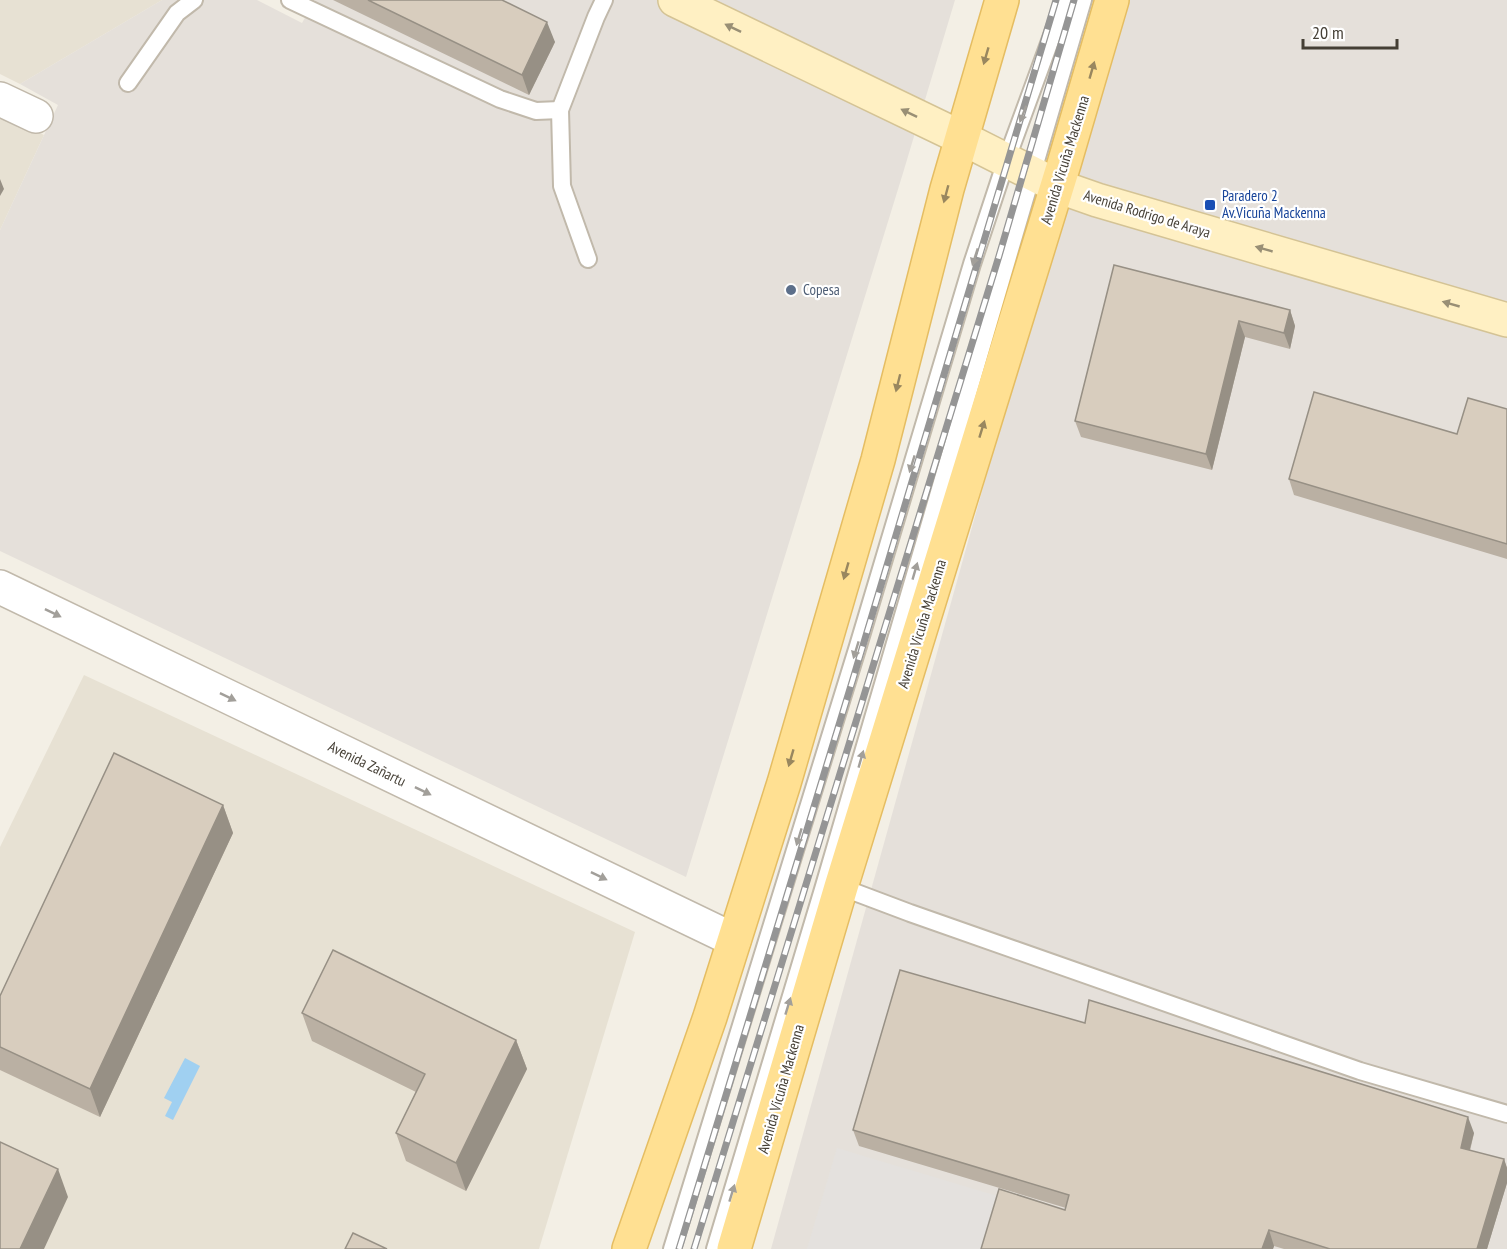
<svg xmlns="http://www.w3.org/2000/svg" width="1507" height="1249" font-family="'PT Sans Narrow',sans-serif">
	<rect width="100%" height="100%" fill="#f3efe5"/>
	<g fill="#e7e1d3">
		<path d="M 0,0 L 162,0 L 20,84 L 0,74 Z"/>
		<path d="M 0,114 L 44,135 L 0,230 Z"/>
		<path d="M 84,675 L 635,932 L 539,1249 L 0,1249 L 0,847 Z"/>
	</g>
	<g fill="#e5e0da">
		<path d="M 162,0 L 257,0 L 302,23 L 315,0 L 955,0 L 903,173 L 686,877 L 0,551 L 0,230 L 58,105 L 20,84 Z"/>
		<path d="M 1124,0 L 1507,0 L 1507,1249 L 771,1249 L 1069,179 Z"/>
	</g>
	<path fill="#e4e1de" d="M 837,1148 L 1004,1198 L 989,1249 L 807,1249 Z"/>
	<path fill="#a0d0f1" d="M 185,1058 L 200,1066 L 173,1120 L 165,1116 L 172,1102 L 164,1098 Z"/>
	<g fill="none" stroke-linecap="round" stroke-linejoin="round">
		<g stroke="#c1b9ab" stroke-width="20">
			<g id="service">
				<path d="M 290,0 L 500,99 L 536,111 L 560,110"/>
				<path d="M 128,83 L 177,13 L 194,0"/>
				<path d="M 588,259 L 562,186 L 560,110 L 596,17 L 604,0"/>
				<path d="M 841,887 L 910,913 L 1360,1071 L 1507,1114"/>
				<path d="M 672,1249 L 858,646 L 972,264 L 1006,161 L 1065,0"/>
				<path d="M 715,1249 L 824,886 L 1083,0"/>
			</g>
		</g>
		<g stroke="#c1b9ab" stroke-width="36">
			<path id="minor" d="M 0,99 L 36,116"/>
		</g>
		<g stroke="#c1b9ab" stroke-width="36">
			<path id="tertiary" d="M 0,587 L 734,940"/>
		</g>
		<g stroke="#d4c395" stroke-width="36">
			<path id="secondary" d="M 675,0 L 962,138 L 1057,186 L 1097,200 L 1507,320"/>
		</g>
		<g stroke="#e5bd62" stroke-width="36">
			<g id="primary">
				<path d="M 629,1249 L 710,1017 L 784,783 L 878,460 L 947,189 L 1002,0"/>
				<path d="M 734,1249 L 841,887 L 1064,164 L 1112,0"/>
			</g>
		</g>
		<use href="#service" stroke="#fff" stroke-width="16"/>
		<use href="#minor" stroke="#fff" stroke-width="33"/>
		<use href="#tertiary" stroke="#fff" stroke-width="33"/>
		<use href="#secondary" stroke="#fff0c3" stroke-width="33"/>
		<use href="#primary" stroke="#ffe092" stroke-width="33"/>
		<g stroke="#959595" stroke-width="7">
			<g id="rail">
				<path d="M 679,1249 L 853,679 L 1056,0"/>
				<path d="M 694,1249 L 999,256 L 1074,0"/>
			</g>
		</g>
		<use href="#rail" stroke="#fff" stroke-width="4.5" stroke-dasharray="14" stroke-linecap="butt"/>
	</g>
	<g fill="#bab0a3">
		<path d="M 333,0 L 502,0 L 555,42 L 529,95 Z"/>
		<path d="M 1114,265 L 1290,310 L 1295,326 L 1290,349 L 1245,337 L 1212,470 L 1081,437 L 1075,421 Z"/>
		<path d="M 1507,409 L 1507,559 L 1294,495 L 1289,479 L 1457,434 Z"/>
		<path d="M 223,805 L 233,833 L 100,1117 L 0,1070 L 0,996 Z"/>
		<path d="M 302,1013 L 516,1040 L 527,1069 L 466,1191 L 406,1161 L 396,1133 L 416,1092 L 312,1041 Z"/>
		<path d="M 1085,1023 L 1474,1133 L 1470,1151 L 1504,1159 L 1507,1168 L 1507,1183 L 1487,1249 L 1284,1249 L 1274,1246 L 1273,1249 L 981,1249 L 1065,1210 L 1066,1208 L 859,1146 L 853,1130 Z"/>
	</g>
	<g fill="#979085">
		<path d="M 547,22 L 555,42 L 529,95 L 522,75 Z"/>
		<path d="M 0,179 L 4,189 L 0,196 Z"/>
		<path d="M 1290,310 L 1295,326 L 1290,349 L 1284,333 Z"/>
		<path d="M 1239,321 L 1245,337 L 1212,470 L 1206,454 Z"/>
		<path d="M 223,805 L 233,833 L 100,1117 L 90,1089 Z"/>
		<path d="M 516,1040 L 527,1069 L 466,1191 L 456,1163 Z"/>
		<path d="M 1468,1117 L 1474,1133 L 1466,1164 L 1461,1148 Z"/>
		<path d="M 1504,1159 L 1507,1168 L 1507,1183 L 1487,1249 L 1477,1249 Z"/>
		<path d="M 58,1169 L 68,1197 L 44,1249 L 20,1249 Z"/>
		<path d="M 1269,1230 L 1274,1246 L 1273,1249 L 1262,1249 Z"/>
	</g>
	<g fill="#d8cdbe" stroke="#979085" stroke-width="1.5">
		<path d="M 368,0 L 502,0 L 547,22 L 522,75 Z"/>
		<path d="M 1114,265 L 1290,310 L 1284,333 L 1239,321 L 1206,454 L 1075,421 Z"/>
		<path d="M 1314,392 L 1457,434 L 1468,398 L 1507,409 L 1507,544 L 1289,479 Z"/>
		<path d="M 114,753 L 223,805 L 90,1089 L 0,1047 L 0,996 Z"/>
		<path d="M 333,950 L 516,1040 L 456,1163 L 396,1133 L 425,1074 L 302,1013 Z"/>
		<path d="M 900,970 L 1085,1023 L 1089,1000 L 1468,1117 L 1461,1148 L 1504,1159 L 1477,1249 L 1330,1249 L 1269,1230 L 1262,1249 L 981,1249 L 999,1189 L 1065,1210 L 1069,1195 L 853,1130 Z"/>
		<path d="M 0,1142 L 58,1169 L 20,1249 L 0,1249 Z"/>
		<path d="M 353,1233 L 387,1249 L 345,1249 Z"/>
	</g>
	<defs><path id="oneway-solid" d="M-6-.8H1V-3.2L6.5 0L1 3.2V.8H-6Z" transform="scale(1.5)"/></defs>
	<g fill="#998f75">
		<use href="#oneway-solid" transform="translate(733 28) rotate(-154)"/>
		<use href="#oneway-solid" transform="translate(909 113) rotate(-154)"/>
		<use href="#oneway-solid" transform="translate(1264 249) rotate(-164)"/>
		<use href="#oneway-solid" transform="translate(1451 304) rotate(-164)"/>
	</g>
	<g fill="#99875f">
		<use href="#oneway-solid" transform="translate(986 56) rotate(106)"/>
		<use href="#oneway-solid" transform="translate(1092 70) rotate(-74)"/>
		<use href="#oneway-solid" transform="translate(946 194) rotate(105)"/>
		<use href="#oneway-solid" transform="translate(898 383) rotate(104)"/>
		<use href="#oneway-solid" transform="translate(982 429) rotate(-73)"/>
		<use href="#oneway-solid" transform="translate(846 571) rotate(106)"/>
		<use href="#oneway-solid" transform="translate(791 758) rotate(106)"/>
	</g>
	<g fill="#a29f9a">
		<use href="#oneway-solid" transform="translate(1023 114) rotate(111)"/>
		<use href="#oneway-solid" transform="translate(975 257) rotate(108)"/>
		<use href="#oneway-solid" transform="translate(912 464) rotate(107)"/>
		<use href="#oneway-solid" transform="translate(915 571) rotate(-74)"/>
		<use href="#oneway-solid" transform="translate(53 613) rotate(26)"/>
		<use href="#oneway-solid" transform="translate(856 650) rotate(107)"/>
		<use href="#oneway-solid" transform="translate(228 697) rotate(26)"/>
		<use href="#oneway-solid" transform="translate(861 759) rotate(-74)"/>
		<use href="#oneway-solid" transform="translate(423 791) rotate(26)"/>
		<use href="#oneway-solid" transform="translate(799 837) rotate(107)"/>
		<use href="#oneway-solid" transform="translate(599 876) rotate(26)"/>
		<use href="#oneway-solid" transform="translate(788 1006) rotate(-73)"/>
		<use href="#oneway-solid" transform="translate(732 1193) rotate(-73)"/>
	</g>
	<rect fill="#1a4fb4" stroke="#fff" stroke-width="2" x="1204" y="199" width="12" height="12" rx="3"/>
	<circle fill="#5c6f8a" stroke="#fff" stroke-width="2" cx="791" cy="290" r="6"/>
	<g text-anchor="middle" stroke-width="4.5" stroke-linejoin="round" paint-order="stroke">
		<g font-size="15" fill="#453f35" stroke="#fff">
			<text transform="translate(1065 160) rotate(-73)" y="5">Avenida Vicuña Mackenna</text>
			<text transform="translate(1147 214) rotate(17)" y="5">Avenida Rodrigo de Araya</text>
			<text transform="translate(922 624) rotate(-73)" y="5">Avenida Vicuña Mackenna</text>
			<text transform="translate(367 764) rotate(26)" y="5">Avenida Zañartu</text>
			<text transform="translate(781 1089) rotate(-74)" y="5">Avenida Vicuña Mackenna</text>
		</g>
		<g font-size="15" fill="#164399" stroke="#fff" text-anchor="start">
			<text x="1222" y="201">Paradero 2<tspan x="1222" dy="17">Av.Vicuña Mackenna</tspan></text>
		</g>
		<g font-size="15" fill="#4e5e75" stroke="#fff" text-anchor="start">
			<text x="803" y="295">Copesa</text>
		</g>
	</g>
	<path d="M1303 39v9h94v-9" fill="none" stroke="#453f35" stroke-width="3"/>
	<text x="1312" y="39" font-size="18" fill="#453f35" stroke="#ffffff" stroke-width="4.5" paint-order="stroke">20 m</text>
</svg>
